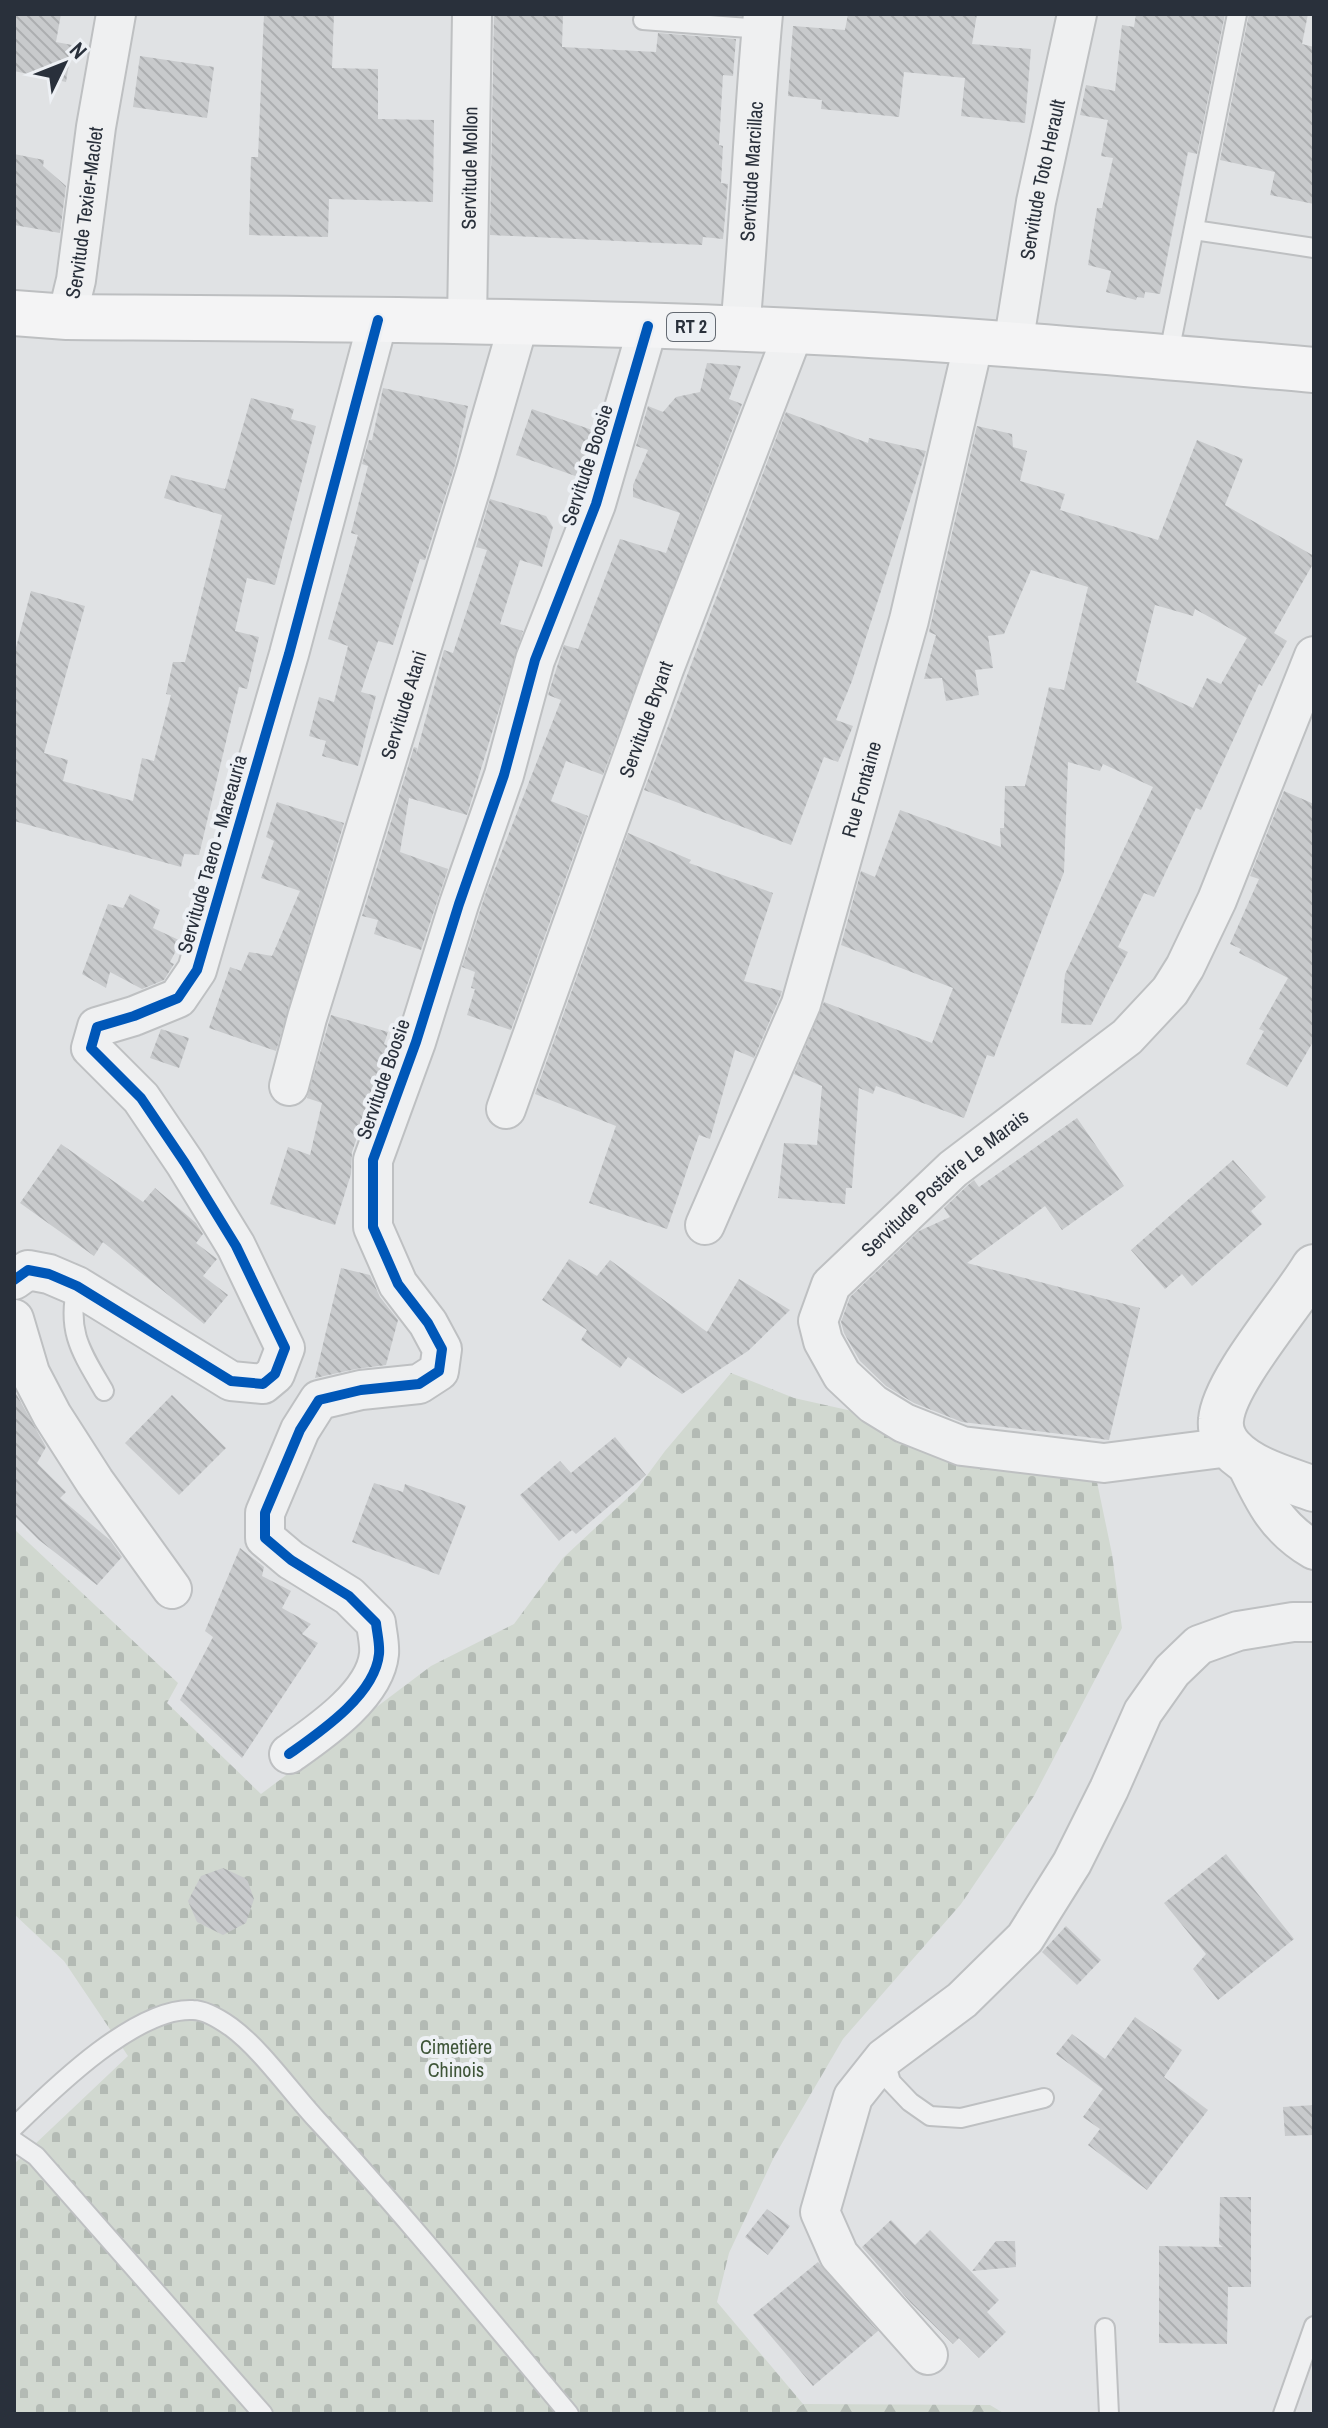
<svg xmlns="http://www.w3.org/2000/svg" width="1328" height="2428" font-family="'Archivo Narrow',sans-serif">
	<defs>
		<pattern id="forest-firs" width="22" height="20" patternUnits="userSpaceOnUse" patternTransform="scale(2)"><rect width="22" height="20" fill="#d1d8d0"/><path d="M5 1l3.5 6h-7zM16 11l3.5 6h-7z" fill="#b3bab4"/></pattern>
		<pattern id="cemetery-stones" width="16" height="16" patternUnits="userSpaceOnUse" patternTransform="scale(2)"><rect width="16" height="16" fill="#d1d8d0"/><path d="M2 7V4a2 2 0 0 1 4 0v3zM10 15v-3a2 2 0 0 1 4 0v3z" fill="#b3bab4"/></pattern>
		<pattern id="building-back-hatch" width="6" height="6" patternUnits="userSpaceOnUse" patternTransform="scale(2)"><rect width="6" height="6" fill="#c8cacc"/><path d="M-1 5l2 2M0 0l6 6M5-1l2 2" fill="none" stroke="#acaeb0"/></pattern>
	</defs>
	<rect width="100%" height="100%" fill="#e0e2e4"/>
	<path fill="url(#forest-firs)" d="M 803,2404 L 990,2405 L 1005,2414 L 789,2414 Z"/>
	<path fill="url(#cemetery-stones)" d="M 731,1373 L 794,1398 L 852,1411 L 919,1445 L 1062,1472 L 1097,1482 L 1112,1554 L 1122,1628 L 1034,1796 L 961,1904 L 843,2039 L 774,2157 L 729,2253 L 717,2302 L 803,2404 L 789,2414 L 14,2414 L 14,2164 L 128,2056 L 64,1961 L 14,1914 L 14,1529 L 178,1683 L 167,1703 L 261,1794 L 431,1666 L 514,1624 L 563,1558 L 637,1489 L 665,1451 Z"/>
	<g fill="url(#building-back-hatch)" fill-rule="evenodd">
		<path d="M 14,14 L 61,14 L 56,42 L 72,45 L 66,82 L 14,71 Z"/>
		<path d="M 264,14 L 334,14 L 332,68 L 378,69 L 378,119 L 434,120 L 433,202 L 329,199 L 328,237 L 249,235 L 251,157 L 258,157 Z"/>
		<path d="M 494,14 L 563,14 L 562,47 L 656,52 L 658,33 L 736,39 L 733,76 L 723,75 L 719,145 L 723,146 L 721,183 L 728,184 L 723,239 L 703,237 L 702,245 L 490,235 Z"/>
		<path d="M 848,14 L 977,14 L 972,44 L 1031,49 L 1025,123 L 961,116 L 965,78 L 904,72 L 899,117 L 821,109 L 822,100 L 788,96 L 793,26 L 845,30 Z"/>
		<path d="M 1136,14 L 1225,14 L 1197,154 L 1188,152 L 1160,294 L 1145,292 L 1144,298 L 1137,297 L 1136,300 L 1106,292 L 1111,271 L 1088,265 L 1097,208 L 1102,208 L 1113,158 L 1101,156 L 1108,120 L 1080,115 L 1086,85 L 1115,91 L 1122,25 L 1134,27 Z"/>
		<path d="M 1249,14 L 1308,14 L 1302,44 L 1314,47 L 1314,204 L 1270,195 L 1275,172 L 1220,160 Z"/>
		<path d="M 140,56 L 214,67 L 207,118 L 133,107 Z"/>
		<path d="M 14,154 L 44,160 L 43,166 L 66,186 L 60,233 L 14,225 Z"/>
		<path d="M 707,363 L 741,366 L 729,399 L 742,404 L 603,775 L 566,761 L 551,801 L 588,816 L 511,1030 L 467,1015 L 475,989 L 471,988 L 475,972 L 462,967 L 486,892 L 561,700 L 548,695 L 564,645 L 578,649 L 620,539 L 666,553 L 680,513 L 633,497 L 633,485 L 648,450 L 636,446 L 648,406 L 663,412 L 676,397 L 700,392 Z"/>
		<path d="M 383,388 L 468,406 L 455,465 L 425,560 L 420,559 L 393,645 L 378,641 L 361,692 L 376,696 L 358,766 L 322,756 L 326,741 L 309,736 L 319,697 L 334,702 L 348,646 L 328,639 L 358,535 L 351,533 L 368,466 L 362,464 L 369,440 L 372,440 Z"/>
		<path d="M 251,398 L 294,409 L 291,419 L 316,426 L 275,585 L 247,578 L 235,631 L 259,637 L 247,689 L 239,687 L 199,855 L 184,854 L 181,867 L 14,821 L 14,655 L 31,591 L 85,606 L 44,753 L 68,760 L 63,781 L 133,801 L 142,758 L 154,761 L 171,695 L 166,694 L 173,662 L 185,662 L 222,515 L 164,498 L 171,475 L 225,489 Z"/>
		<path d="M 532,409 L 595,431 L 581,478 L 516,455 Z"/>
		<path d="M 786,412 L 868,443 L 869,438 L 926,451 L 852,681 L 836,720 L 853,726 L 838,762 L 824,757 L 791,845 L 644,790 Z"/>
		<path d="M 977,426 L 1012,434 L 1013,447 L 1027,451 L 1020,481 L 1065,494 L 1060,510 L 1158,540 L 1197,440 L 1243,459 L 1225,505 L 1314,556 L 1314,562 L 1274,633 L 1287,641 L 1262,686 L 1259,684 L 1201,810 L 1196,808 L 1154,897 L 1144,893 L 1118,947 L 1128,952 L 1091,1025 L 1061,1023 L 1065,974 L 1153,787 L 1103,764 L 1100,771 L 1068,762 L 1064,872 L 994,1057 L 987,1055 L 964,1118 L 876,1086 L 873,1094 L 859,1088 L 852,1188 L 846,1188 L 845,1204 L 778,1198 L 784,1143 L 817,1145 L 822,1086 L 794,1074 L 824,1002 L 932,1043 L 953,988 L 841,945 L 861,871 L 875,877 L 900,810 L 1001,847 L 1000,828 L 1004,828 L 1005,786 L 1025,786 L 1049,687 L 1064,690 L 1088,587 L 1031,570 L 1004,634 L 988,636 L 993,668 L 975,670 L 979,695 L 946,701 L 942,678 L 924,679 L 936,635 L 929,632 ZM 1155,605 L 1193,616 L 1195,609 L 1247,638 L 1221,684 L 1207,678 L 1193,708 L 1136,682 Z"/>
		<path d="M 490,499 L 546,516 L 553,527 L 542,567 L 520,560 L 500,624 L 523,631 L 467,815 L 409,798 L 400,852 L 448,869 L 421,950 L 374,934 L 378,920 L 362,916 L 414,747 L 417,748 L 416,755 L 444,650 L 453,653 L 487,550 L 476,547 Z"/>
		<path d="M 1284,791 L 1314,804 L 1314,1040 L 1287,1087 L 1246,1064 L 1264,1031 L 1259,1029 L 1288,978 L 1239,953 L 1241,949 L 1230,944 L 1259,879 L 1250,876 Z"/>
		<path d="M 277,802 L 344,823 L 276,1051 L 209,1028 L 230,967 L 241,971 L 249,952 L 272,956 L 300,891 L 261,878 L 274,841 L 266,837 Z"/>
		<path d="M 628,833 L 691,860 L 689,863 L 773,893 L 744,981 L 782,991 L 780,997 L 754,1058 L 735,1050 L 710,1139 L 699,1135 L 667,1229 L 589,1203 L 616,1126 L 535,1094 Z"/>
		<path d="M 130,894 L 160,910 L 153,928 L 181,941 L 170,962 L 174,964 L 164,980 L 142,989 L 110,972 L 106,988 L 82,974 L 108,904 L 123,908 Z"/>
		<path d="M 331,1015 L 388,1032 L 384,1044 L 388,1046 L 352,1152 L 351,1174 L 335,1225 L 270,1204 L 288,1147 L 310,1155 L 322,1103 L 307,1098 Z"/>
		<path d="M 161,1029 L 189,1038 L 179,1068 L 150,1058 Z"/>
		<path d="M 1077,1118 L 1124,1186 L 1062,1230 L 1045,1206 L 967,1263 L 1140,1308 L 1109,1440 L 962,1422 L 914,1403 L 886,1386 L 860,1361 L 844,1333 L 841,1322 L 850,1297 L 919,1231 L 950,1217 L 944,1208 L 967,1186 L 974,1180 L 979,1187 Z"/>
		<path d="M 61,1144 L 143,1202 L 155,1188 L 196,1223 L 203,1234 L 196,1243 L 217,1259 L 203,1276 L 228,1295 L 204,1324 L 103,1242 L 94,1256 L 20,1203 Z"/>
		<path d="M 1233,1160 L 1266,1197 L 1251,1211 L 1262,1224 L 1192,1286 L 1182,1274 L 1165,1289 L 1131,1250 Z"/>
		<path d="M 569,1259 L 597,1276 L 610,1260 L 707,1332 L 739,1279 L 790,1310 L 748,1351 L 682,1394 L 628,1357 L 620,1368 L 581,1340 L 587,1330 L 542,1300 Z"/>
		<path d="M 341,1268 L 370,1275 L 380,1297 L 398,1320 L 386,1365 L 356,1369 L 315,1378 Z"/>
		<path d="M 14,1390 L 46,1447 L 37,1463 L 66,1492 L 60,1498 L 110,1540 L 122,1557 L 97,1585 L 39,1540 L 14,1515 Z"/>
		<path d="M 172,1395 L 226,1448 L 179,1495 L 125,1443 Z"/>
		<path d="M 615,1437 L 646,1475 L 576,1534 L 572,1530 L 559,1541 L 520,1495 L 560,1461 L 571,1473 Z"/>
		<path d="M 374,1483 L 403,1492 L 405,1484 L 466,1506 L 439,1575 L 352,1542 Z"/>
		<path d="M 240,1548 L 264,1567 L 262,1576 L 291,1591 L 282,1608 L 311,1624 L 302,1634 L 318,1643 L 242,1758 L 180,1700 L 213,1637 L 205,1631 Z"/>
		<path d="M 1226,1854 L 1294,1939 L 1218,2000 L 1193,1969 L 1206,1954 L 1164,1903 Z"/>
		<path d="M 223,1868 L 247,1879 L 254,1899 L 246,1923 L 223,1935 L 197,1922 L 188,1901 L 201,1876 Z"/>
		<path d="M 1066,1926 L 1101,1960 L 1077,1985 L 1042,1952 Z"/>
		<path d="M 1135,2017 L 1182,2050 L 1164,2077 L 1208,2110 L 1147,2190 L 1088,2145 L 1100,2129 L 1083,2117 L 1103,2089 L 1056,2054 L 1072,2034 L 1105,2059 Z"/>
		<path d="M 1314,2105 L 1314,2135 L 1285,2136 L 1283,2107 Z"/>
		<path d="M 1220,2197 L 1251,2197 L 1251,2287 L 1228,2287 L 1227,2344 L 1159,2343 L 1159,2246 L 1223,2247 L 1219,2244 Z"/>
		<path d="M 767,2209 L 790,2226 L 768,2255 L 745,2237 Z"/>
		<path d="M 891,2220 L 915,2245 L 930,2230 L 999,2300 L 987,2312 L 1006,2332 L 979,2358 L 959,2338 L 953,2344 L 911,2303 L 862,2247 Z"/>
		<path d="M 996,2241 L 1015,2241 L 1016,2267 L 972,2271 Z"/>
		<path d="M 818,2262 L 878,2331 L 813,2386 L 753,2315 Z"/>
	</g>
	<g fill="none" stroke-linecap="round" stroke-linejoin="round">
		<g stroke="#bec0c2" stroke-width="22">
			<g id="service">
				<path d="M 643,20 L 762,29"/>
				<path d="M 1194,230 L 1314,248"/>
				<path d="M 1168,358 L 1237,14"/>
				<path d="M 77,1286 C 66,1332 82,1353 104,1391"/>
				<path d="M 884,2058 L 891,2082 L 910,2102 L 930,2116 L 961,2118 L 1044,2098"/>
				<path d="M 14,2127 C 53,2089 136,2007 193,2010 C 205,2010 221,2020 231,2027 C 261,2049 291,2092 317,2120 C 405,2215 486,2315 569,2414"/>
				<path d="M 14,2141 L 36,2156 L 263,2414"/>
				<path d="M 1105,2328 L 1109,2414"/>
				<path d="M 1283,2414 L 1314,2326"/>
			</g>
		</g>
		<g stroke="#bec0c2" stroke-width="42">
			<g id="minor">
				<path id="s1" d="M 67,317 L 76,280 L 96,127 L 116,14"/>
				<path id="s2" d="M 467,322 L 472,14"/>
				<path id="s3" d="M 740,329 C 750,224 753,119 763,14"/>
				<path id="s4" d="M 1013,345 L 1036,202 L 1077,14"/>
				<path id="s5" d="M 289,1086 L 307,1018 L 476,471 L 519,322"/>
				<path id="s6" d="M 506,1109 L 664,669 L 794,331"/>
				<path id="s7" d="M 705,1225 L 801,1004 L 909,620 L 974,341"/>
				<path d="M 14,1280 L 28,1270 L 49,1274 L 77,1286 L 231,1381 L 263,1384 L 275,1374 L 285,1348 L 236,1246 L 185,1163 L 141,1098 L 91,1048 L 97,1027 L 134,1016 L 178,998 L 197,970 L 289,654 L 378,320"/>
				<path d="M 14,1319 L 30,1373 L 52,1415 L 95,1482 L 172,1589"/>
				<path id="s8" d="M 1230,1447 L 1104,1463 L 962,1446 L 904,1423 L 873,1404 L 842,1375 L 823,1341 L 818,1321 L 831,1285 L 953,1169 L 1127,1037 L 1170,991 L 1185,967 L 1217,900 L 1314,656"/>
				<path d="M 1244,1459 C 1263,1499 1275,1527 1314,1550"/>
				<path d="M 289,1754 C 320,1732 375,1695 379,1654 C 380,1644 377,1633 376,1623 L 349,1596 L 291,1560 L 265,1538 L 265,1513 L 300,1430 L 319,1400 L 361,1390 L 419,1384 L 439,1371 L 442,1349 L 428,1323 L 398,1284 L 373,1227 L 373,1160 L 416,1042 L 459,904 L 504,775 L 535,660 L 596,504 L 648,326"/>
				<path d="M 928,2355 L 839,2255 L 820,2212 L 853,2097 L 884,2058 L 962,2000 L 1025,1938 L 1072,1863 L 1109,1789 L 1143,1712 L 1172,1671 L 1199,1645 L 1238,1631 L 1293,1622 L 1314,1622"/>
			</g>
		</g>
		<g stroke="#bec0c2" stroke-width="48">
			<path id="tertiary" d="M 1314,1267 C 1292,1304 1224,1381 1221,1420 C 1220,1430 1224,1440 1231,1448 C 1251,1470 1287,1479 1314,1489"/>
		</g>
		<g stroke="#bdbfc1" stroke-width="48">
			<path id="primary" d="M 14,313 L 67,317 C 309,319 552,320 795,331 C 968,339 1141,355 1314,370"/>
		</g>
		<use href="#service" stroke="#eff0f1" stroke-width="18"/>
		<use href="#minor" stroke="#eff0f1" stroke-width="38"/>
		<use href="#tertiary" stroke="#eff0f1" stroke-width="44"/>
		<use href="#primary" stroke="#f4f4f5" stroke-width="44"/>
		<g stroke="#edf0f4" stroke-width="15">
			<g id="cycleway">
				<path d="M 14,1280 L 28,1270 L 49,1274 L 77,1286 L 231,1381 L 263,1384 L 275,1374 L 285,1348 L 236,1246 L 185,1163 L 141,1098 L 91,1048 L 97,1027 L 134,1016 L 178,998 L 197,970 L 289,654 L 378,320"/>
				<path d="M 289,1754 C 320,1732 375,1695 379,1654 C 380,1644 377,1633 376,1623 L 349,1596 L 291,1560 L 265,1538 L 265,1513 L 300,1430 L 319,1400 L 361,1390 L 419,1384 L 439,1371 L 442,1349 L 428,1323 L 398,1284 L 373,1227 L 373,1160 L 416,1042 L 459,904 L 504,775 L 535,660 L 596,504 L 648,326"/>
			</g>
		</g>
		<use href="#cycleway" stroke="#0057b8" stroke-width="10"/>
	</g>
	<g text-anchor="middle" stroke-width="8" stroke-linejoin="round" paint-order="stroke">
		<rect fill="#edf0f4" stroke="#646a72" stroke-width="2" x="667" y="313" width="48" height="28" rx="6"/>
		<g font-size="18" font-weight="bold" fill="#29303b">
			<text x="691" y="333">RT 2</text>
		</g>
		<g font-size="20" fill="#29303b" stroke="#edf0f4">
			<text dy="7" stroke="none"><textPath href="#s2" startOffset="154">Servitude Mollon</textPath></text>
			<text dy="7" stroke="none"><textPath href="#s3" startOffset="158">Servitude Marcillac</textPath></text>
			<text dy="7" stroke="none"><textPath href="#s4" startOffset="168">Servitude Toto Herault</textPath></text>
			<text dy="7" stroke="none"><textPath href="#s1" startOffset="106">Servitude Texier-Maclet</textPath></text>
			<text transform="translate(587 465) rotate(-72)" y="7">Servitude Boosie</text>
			<text dy="7" stroke="none"><textPath href="#s5" startOffset="398">Servitude Atani</textPath></text>
			<text dy="7" stroke="none"><textPath href="#s6" startOffset="414">Servitude Bryant</textPath></text>
			<text dy="7" stroke="none"><textPath href="#s7" startOffset="464">Rue Fontaine</textPath></text>
			<text transform="translate(212 854) rotate(-74)" y="7">Servitude Taero - Mareauria</text>
			<text transform="translate(383 1079) rotate(-71)" y="7">Servitude Boosie</text>
			<text dy="7" stroke="none"><textPath href="#s8" startOffset="662">Servitude Postaire Le Marais</textPath></text>
		</g>
		<g font-size="20" fill="#3e5538" stroke="#edf0f4">
			<text x="456" y="2054">Cimetière<tspan x="456" dy="23">Chinois</tspan></text>
		</g>
	</g>
	<rect width="1328" height="2428" fill="none" stroke="#29303b" stroke-width="32"/>
	<g transform="translate(64 64) rotate(47)" stroke="#edf0f4" stroke-width="6" paint-order="stroke">
	<path d="M0-6L14 30L0 20L-14 30Z" fill="#29303b"/>
	<text y="-12" font-size="22" font-weight="bold" text-anchor="middle" fill="#29303b">N</text>
	</g>
</svg>
